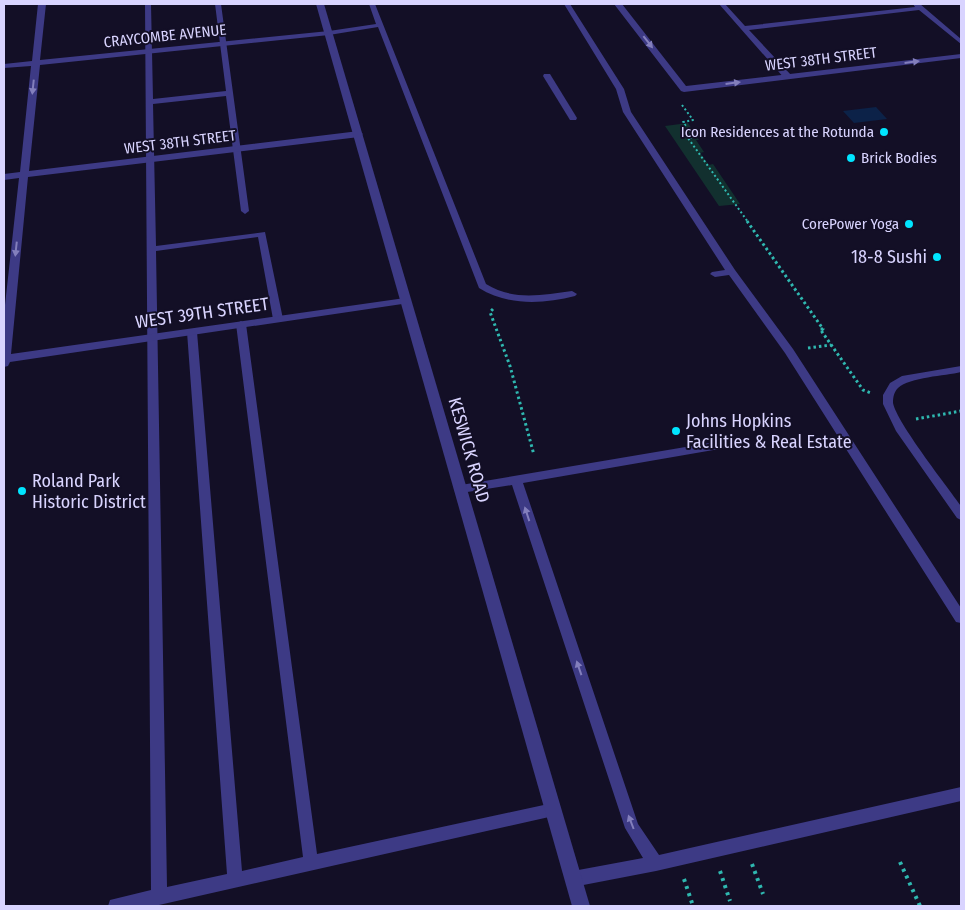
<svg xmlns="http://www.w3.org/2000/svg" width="965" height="910" font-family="'Fira Sans Condensed',sans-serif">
	<rect width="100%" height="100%" fill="#130f26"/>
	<path fill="#12302f" d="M 688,123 L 699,140 L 696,140 L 704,152 L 700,153 L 709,165 L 713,164 L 740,204 L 719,206 L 665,126 Z"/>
	<path fill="#0c2248" d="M 876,107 L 887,119 L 854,123 L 843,111 Z"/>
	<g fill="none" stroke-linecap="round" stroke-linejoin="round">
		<path stroke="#2fb8b0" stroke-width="2" stroke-dasharray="2 2.5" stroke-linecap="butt" d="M 682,105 L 693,120 L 683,122 L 694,137 L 688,138 L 748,222"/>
		<g stroke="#2fb8b0" stroke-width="3" stroke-dasharray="2.5 3" stroke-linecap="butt">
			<path d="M 747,221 L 823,329 L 820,329 L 863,390 L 871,393"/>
			<path d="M 493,309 L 490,312 L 510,366 L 534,455"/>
			<path d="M 808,348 L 831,345"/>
			<path d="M 916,419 L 961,411"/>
		</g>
		<g stroke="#2fb8b0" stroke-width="4" stroke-dasharray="3 4.5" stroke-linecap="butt">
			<path d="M 900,862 L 920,906"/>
			<path d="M 752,864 L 763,894"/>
			<path d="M 720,871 L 730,901"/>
			<path d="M 684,879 L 693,906"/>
		</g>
		<g fill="#3d3a85" fill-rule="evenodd">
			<path d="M 145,4 L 151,4 L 153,99 L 226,91 L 215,4 L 221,4 L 249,211 L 245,214 L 241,211 L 226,96 L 153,104 L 156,246 L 265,232 L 283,319 L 278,322 L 273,319 L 258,237 L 156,251 L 167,887 L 227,874 L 187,332 L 192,329 L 197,332 L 242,871 L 303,857 L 236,324 L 241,321 L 246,324 L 317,854 L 553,803 L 558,805 L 560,810 L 558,815 L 159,905 L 108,906 L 110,900 L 151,890 Z"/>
			<path d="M 369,4 L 375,4 L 486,284 C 513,301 542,295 572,291 L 577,294 L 575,296 C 543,304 508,306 479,288 L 378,27 L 329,35 L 325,33 L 329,31 L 376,24 Z"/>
			<path d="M 564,4 L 570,4 L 624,89 L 631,112 L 735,270 L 793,349 L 961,608 L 961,623 L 956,622 L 785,353 L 729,275 L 715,277 L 710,274 L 712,272 L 725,270 L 623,112 L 616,89 Z"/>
			<path d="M 719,4 L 725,4 L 745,26 L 915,7 L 913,4 L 920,4 L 961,39 L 961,44 L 919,10 L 749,30 L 791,75 L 792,77 L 788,79 L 785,79 Z"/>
			<path d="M 544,74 L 550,74 L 577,118 L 576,120 L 570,120 L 543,76 Z"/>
			<path d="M 961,366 L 961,372 C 945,376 910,377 898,388 C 894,392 893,397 893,403 C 897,423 947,486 961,506 L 961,520 L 957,518 L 896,431 L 883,404 L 883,395 L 890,383 L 902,376 Z"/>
			<path d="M 721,441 L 727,445 L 725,448 L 523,483 L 638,824 L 659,855 L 961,787 L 961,801 L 656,871 L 573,887 L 568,884 L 565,879 L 568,874 L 573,871 L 643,858 L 625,828 L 512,485 L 461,493 L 457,492 L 455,489 L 457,486 L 461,485 Z"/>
		</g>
		<g fill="#3d3a85" fill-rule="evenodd">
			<path d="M 38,4 L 46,4 L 40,60 L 329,31 L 333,33 L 329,35 L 40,65 L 29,171 L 359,131 L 363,134 L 359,137 L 28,177 L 11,354 L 405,298 L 409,299 L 410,301 L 409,303 L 10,362 L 8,366 L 4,367 L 4,314 L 19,178 L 4,180 L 4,174 L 20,172 L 31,66 L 4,68 L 4,64 L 32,61 Z"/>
			<path d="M 614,4 L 622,4 L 686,86 L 961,54 L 961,58 L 684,92 L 681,91 Z"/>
		</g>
		<path fill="#3d3a85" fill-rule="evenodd" d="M 316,4 L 324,4 L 590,906 L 572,906 Z"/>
	</g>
	<defs><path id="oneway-solid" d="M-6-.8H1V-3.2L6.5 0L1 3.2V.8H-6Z" transform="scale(1.25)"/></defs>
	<g fill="#837fbc">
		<use href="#oneway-solid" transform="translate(648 42) rotate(52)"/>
		<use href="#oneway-solid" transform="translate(912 62) rotate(-7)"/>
		<use href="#oneway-solid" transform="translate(733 83) rotate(-7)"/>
		<use href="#oneway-solid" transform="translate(33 87) rotate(96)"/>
		<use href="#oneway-solid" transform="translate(16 249) rotate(96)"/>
		<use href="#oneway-solid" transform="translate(527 514) rotate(-108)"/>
		<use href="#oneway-solid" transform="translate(579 668) rotate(-109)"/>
		<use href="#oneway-solid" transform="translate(631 822) rotate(-111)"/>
	</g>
	<g fill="#00e5ff" stroke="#130f26" stroke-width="2">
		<circle cx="884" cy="132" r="5"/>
		<circle cx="851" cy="158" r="5"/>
		<circle cx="909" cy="224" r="5"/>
		<circle cx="937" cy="257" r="5"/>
		<circle cx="676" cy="431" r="5"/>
		<circle cx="22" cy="491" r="5"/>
	</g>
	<g text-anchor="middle" stroke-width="4" stroke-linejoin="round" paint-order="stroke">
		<g font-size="15" fill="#d9d4ff" stroke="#130f26">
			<text transform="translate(165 36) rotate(-6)" y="5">CRAYCOMBE AVENUE</text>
			<text transform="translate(821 59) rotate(-7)" y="5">WEST 38TH STREET</text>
			<text transform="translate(180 142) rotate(-7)" y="5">WEST 38TH STREET</text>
		</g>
		<g font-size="15" fill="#d9d4ff" stroke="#130f26" text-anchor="end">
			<text x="874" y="137">Icon Residences at the Rotunda</text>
			<text x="861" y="163" text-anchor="start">Brick Bodies</text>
			<text x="899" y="229">CorePower Yoga</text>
		</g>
		<g font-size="18" fill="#d9d4ff" stroke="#130f26" text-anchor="start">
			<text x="927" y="263" text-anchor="end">18-8 Sushi</text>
			<text x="686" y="427">Johns Hopkins<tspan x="686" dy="21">Facilities &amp; Real Estate</tspan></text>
			<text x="32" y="487">Roland Park<tspan x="32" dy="21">Historic District</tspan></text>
		</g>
		<g font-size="18" fill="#d9d4ff" stroke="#130f26">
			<text transform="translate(202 313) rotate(-8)" y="6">WEST 39TH STREET</text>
			<text transform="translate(469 450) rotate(74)" y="6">KESWICK ROAD</text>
		</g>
	</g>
	<rect width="965" height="910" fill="none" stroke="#d9d4ff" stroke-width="10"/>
</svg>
